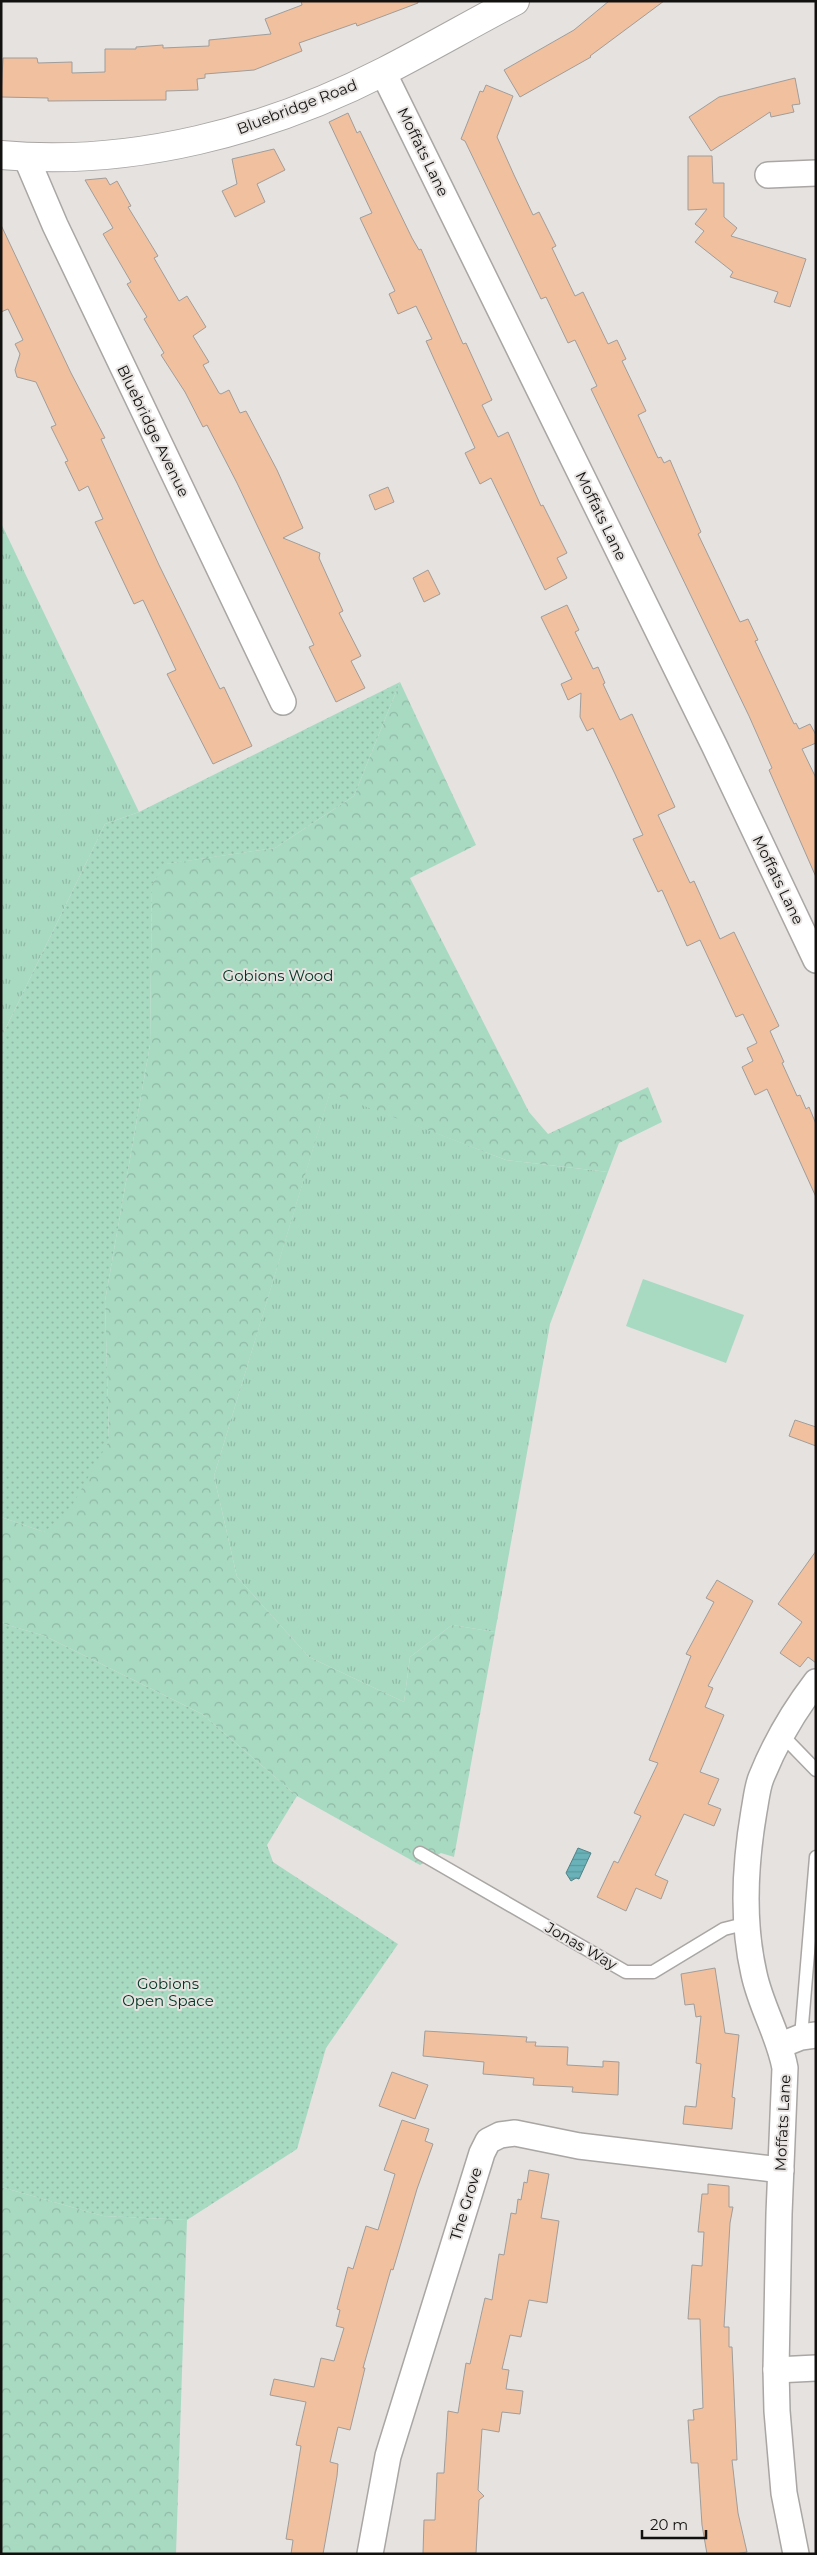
<svg xmlns="http://www.w3.org/2000/svg" width="817" height="2555" font-family="Montserrat,sans-serif">
	<defs>
		<pattern id="grass-tufts" width="24" height="20" patternUnits="userSpaceOnUse" patternTransform="scale(1.25)"><rect width="24" height="20" fill="#a8dac2"/><path d="M3 7l-1-3M5 7V3M7 7l1-3M15 17l-1-3M17 17v-4M19 17l1-3" fill="none" stroke="#90baa6"/></pattern>
		<pattern id="forest-crowns" width="20" height="18" patternUnits="userSpaceOnUse" patternTransform="scale(1.25)"><rect width="20" height="18" fill="#a8dac2"/><path d="M2 6a3 3 0 1 1 6 0M12 15a3 3 0 1 1 6 0" fill="none" stroke="#90baa6"/></pattern>
		<pattern id="park-dots" width="8" height="8" patternUnits="userSpaceOnUse" patternTransform="scale(1.25)"><rect width="8" height="8" fill="#a8dac2"/><path d="M2 2h.1M6 6h.1" fill="none" stroke="#90baa6" stroke-width="1.8" stroke-linecap="round"/></pattern>
		<pattern id="water-rules" width="6" height="5" patternUnits="userSpaceOnUse" patternTransform="scale(1.25)"><rect width="6" height="5" fill="#6ab2b9"/><path d="M0 2.5h6" fill="none" stroke="#5b989e"/></pattern>
	</defs>
	<rect width="100%" height="100%" fill="#e5e2e0"/>
	<g fill="url(#grass-tufts)">
		<path d="M 1,523 L 139,812 L 105,824 L 1,1038 Z"/>
		<path d="M 330,1092 L 506,1160 L 608,1172 L 550,1324 L 495,1632 L 452,1625 L 410,1657 L 404,1702 L 309,1657 L 237,1577 L 214,1476 Z"/>
	</g>
	<g fill="url(#forest-crowns)">
		<path d="M 400,682 L 476,845 L 410,878 L 529,1112 L 548,1134 L 648,1087 L 662,1122 L 619,1143 L 608,1172 L 506,1160 L 330,1093 L 214,1476 L 237,1577 L 309,1657 L 404,1702 L 410,1657 L 452,1625 L 495,1632 L 454,1857 L 441,1853 L 420,1865 L 297,1796 L 202,1714 L 45,1636 L 1,1623 L 1,1517 L 44,1532 L 109,1441 L 105,1301 L 150,1045 L 152,884 L 165,864 L 275,848 L 354,796 Z"/>
		<path d="M 1,2187 L 103,2216 L 187,2220 L 176,2554 L 1,2554 Z"/>
	</g>
	<g fill="url(#park-dots)">
		<path d="M 400,682 L 354,796 L 275,848 L 166,864 L 152,884 L 150,1045 L 105,1301 L 109,1441 L 70,1509 L 44,1532 L 1,1517 L 1,1038 L 105,824 L 139,812 Z"/>
		<path d="M 1,1623 L 45,1636 L 202,1714 L 297,1796 L 267,1845 L 273,1862 L 398,1944 L 326,2048 L 297,2149 L 187,2220 L 103,2216 L 1,2187 Z"/>
	</g>
	<path fill="#a8dac2" d="M 643,1279 L 744,1315 L 726,1363 L 626,1326 Z"/>
	<path fill="url(#water-rules)" stroke="#508286" d="M 578,1848 L 591,1853 L 579,1879 L 576,1878 L 571,1881 L 566,1873 Z"/>
	<g fill="#f1c09e" stroke="#a09d9b">
		<path d="M 301,1 L 418,1 L 418,3 L 357,26 L 356,23 L 299,43 L 302,51 L 254,70 L 205,74 L 205,78 L 197,79 L 198,90 L 166,91 L 166,100 L 48,101 L 48,98 L 1,97 L 3,58 L 37,58 L 38,63 L 72,62 L 72,73 L 105,72 L 105,49 L 136,49 L 136,47 L 163,45 L 163,48 L 209,46 L 209,40 L 271,34 L 265,19 L 302,5 Z"/>
		<path d="M 609,1 L 664,1 L 590,56 L 591,57 L 520,97 L 504,70 L 574,30 Z"/>
		<path d="M 795,78 L 800,104 L 792,105 L 794,112 L 771,117 L 770,112 L 711,151 L 689,117 L 719,97 Z"/>
		<path d="M 486,85 L 513,96 L 497,137 L 514,175 L 533,215 L 539,212 L 556,246 L 552,248 L 575,296 L 583,292 L 608,344 L 617,340 L 626,359 L 622,361 L 646,411 L 638,415 L 658,458 L 661,457 L 664,463 L 670,460 L 701,532 L 698,534 L 740,622 L 748,619 L 758,640 L 755,641 L 794,724 L 796,723 L 799,729 L 810,724 L 816,735 L 816,743 L 802,749 L 816,778 L 816,877 L 769,770 L 772,768 L 749,716 L 591,389 L 597,386 L 575,340 L 568,343 L 546,297 L 541,299 L 465,141 L 461,139 L 480,91 L 483,92 Z"/>
		<path d="M 348,113 L 357,133 L 360,131 L 412,238 L 419,250 L 421,249 L 463,344 L 466,343 L 492,400 L 482,405 L 498,437 L 508,432 L 541,506 L 543,505 L 567,553 L 557,558 L 567,578 L 545,590 L 491,478 L 480,484 L 465,453 L 475,448 L 434,359 L 426,341 L 432,339 L 416,306 L 398,314 L 389,294 L 395,291 L 360,218 L 372,213 L 329,122 Z"/>
		<path d="M 274,149 L 285,170 L 257,184 L 265,202 L 235,217 L 222,191 L 237,184 L 232,159 Z"/>
		<path d="M 688,156 L 712,156 L 713,183 L 724,183 L 724,217 L 737,228 L 731,236 L 806,259 L 790,307 L 774,302 L 778,292 L 730,277 L 733,272 L 695,242 L 704,231 L 695,224 L 707,209 L 688,210 Z"/>
		<path d="M 106,178 L 110,185 L 117,181 L 131,206 L 128,207 L 158,256 L 154,258 L 179,301 L 187,296 L 206,327 L 193,336 L 209,362 L 203,365 L 219,393 L 221,394 L 229,390 L 240,413 L 246,411 L 277,470 L 303,528 L 283,538 L 320,553 L 319,558 L 343,611 L 339,613 L 361,656 L 351,661 L 365,688 L 336,702 L 309,647 L 314,645 L 237,483 L 207,425 L 203,427 L 185,392 L 161,355 L 164,353 L 144,319 L 147,317 L 127,284 L 131,282 L 103,234 L 113,228 L 85,180 Z"/>
		<path d="M 1,225 L 71,373 L 105,438 L 101,439 L 159,565 L 220,689 L 224,687 L 252,746 L 213,764 L 167,674 L 176,670 L 143,600 L 134,604 L 95,522 L 103,519 L 88,486 L 79,491 L 65,462 L 68,461 L 51,427 L 56,425 L 36,382 L 17,377 L 15,370 L 20,354 L 15,344 L 23,340 L 8,309 L 1,312 Z"/>
		<path d="M 388,487 L 394,502 L 375,510 L 369,495 Z"/>
		<path d="M 428,570 L 440,594 L 424,602 L 413,578 Z"/>
		<path d="M 567,605 L 579,630 L 575,632 L 593,669 L 598,667 L 605,683 L 603,684 L 620,720 L 632,714 L 675,807 L 658,815 L 690,883 L 694,881 L 720,939 L 734,932 L 779,1026 L 770,1031 L 784,1062 L 782,1063 L 797,1096 L 800,1095 L 806,1109 L 809,1107 L 816,1124 L 816,1197 L 767,1089 L 755,1095 L 742,1067 L 753,1061 L 747,1048 L 757,1043 L 743,1014 L 736,1017 L 700,940 L 687,946 L 662,890 L 658,892 L 633,839 L 643,835 L 615,774 L 593,728 L 587,731 L 580,717 L 581,693 L 568,700 L 561,684 L 572,679 L 541,617 Z"/>
		<path d="M 795,1420 L 816,1427 L 816,1446 L 789,1436 Z"/>
		<path d="M 816,1551 L 816,1663 L 808,1657 L 800,1667 L 780,1653 L 802,1622 L 778,1604 Z"/>
		<path d="M 717,1580 L 753,1601 L 708,1686 L 713,1688 L 705,1707 L 724,1715 L 700,1772 L 719,1779 L 708,1804 L 721,1809 L 714,1826 L 684,1814 L 655,1875 L 668,1881 L 661,1899 L 636,1888 L 626,1911 L 597,1897 L 614,1861 L 618,1863 L 641,1816 L 634,1813 L 658,1763 L 649,1760 L 691,1656 L 686,1654 L 714,1602 L 706,1598 Z"/>
		<path d="M 715,1968 L 725,2033 L 739,2035 L 732,2097 L 735,2098 L 732,2129 L 683,2124 L 685,2106 L 696,2107 L 701,2064 L 696,2063 L 701,2016 L 696,2017 L 694,2004 L 685,2005 L 681,1974 Z"/>
		<path d="M 425,2031 L 527,2037 L 526,2042 L 536,2042 L 535,2046 L 568,2047 L 567,2065 L 603,2067 L 603,2061 L 619,2062 L 618,2095 L 572,2092 L 573,2087 L 533,2085 L 534,2078 L 483,2074 L 484,2062 L 423,2056 Z"/>
		<path d="M 392,2072 L 428,2085 L 415,2119 L 379,2106 Z"/>
		<path d="M 402,2120 L 429,2129 L 425,2141 L 433,2144 L 417,2189 L 393,2270 L 391,2269 L 363,2368 L 365,2368 L 350,2430 L 338,2427 L 330,2462 L 338,2464 L 337,2476 L 323,2554 L 291,2554 L 293,2540 L 286,2539 L 301,2446 L 296,2445 L 306,2402 L 270,2395 L 274,2379 L 314,2387 L 321,2358 L 334,2361 L 344,2328 L 336,2326 L 340,2310 L 337,2309 L 348,2267 L 353,2269 L 366,2226 L 378,2230 L 395,2174 L 384,2170 Z"/>
		<path d="M 529,2170 L 549,2174 L 541,2218 L 559,2221 L 547,2303 L 529,2300 L 521,2337 L 510,2335 L 502,2369 L 509,2370 L 506,2389 L 523,2391 L 520,2414 L 502,2412 L 499,2432 L 482,2429 L 478,2490 L 484,2496 L 479,2500 L 476,2553 L 423,2554 L 424,2520 L 435,2520 L 437,2473 L 444,2473 L 448,2411 L 458,2413 L 466,2363 L 470,2364 L 485,2298 L 492,2300 L 499,2254 L 504,2255 L 511,2213 L 516,2214 L 518,2199 L 521,2200 L 524,2182 L 527,2183 Z"/>
		<path d="M 708,2184 L 729,2186 L 729,2207 L 733,2207 L 730,2223 L 724,2327 L 729,2327 L 729,2347 L 732,2347 L 737,2460 L 732,2460 L 738,2513 L 747,2552 L 735,2554 L 707,2554 L 702,2525 L 698,2463 L 691,2463 L 688,2420 L 694,2420 L 693,2410 L 703,2408 L 700,2319 L 688,2319 L 692,2265 L 702,2266 L 704,2232 L 698,2232 L 702,2194 L 708,2194 Z"/>
	</g>
	<g fill="none" stroke-linecap="round" stroke-linejoin="round">
		<g stroke="#a9a6a4" stroke-width="15">
			<g id="service">
				<path d="M 781,1734 L 816,1770"/>
				<path d="M 420,1853 L 626,1972 L 653,1972 L 724,1929 L 748,1923"/>
				<path d="M 801,2037 L 816,1857"/>
			</g>
		</g>
		<g stroke="#a9a6a4" stroke-width="28">
			<g id="minor">
				<path d="M 383,72 L 714,745 L 816,960"/>
				<path d="M 26,157 L 55,225 L 283,702"/>
				<path d="M 768,175 L 816,173"/>
				<path d="M 781,2045 L 801,2037 L 816,2035"/>
				<path d="M 776,2370 L 816,2368"/>
				<path d="M 370,2554 L 388,2456 L 482,2153 L 488,2141 L 500,2135 L 515,2133 L 579,2146 L 781,2170"/>
				<path d="M 796,2554 L 784,2493 L 777,2411 L 776,2370 L 779,2214 L 785,2068 C 779,2035 761,2007 754,1974 C 742,1922 745,1864 754,1811 C 756,1801 757,1788 761,1778 C 775,1743 793,1712 816,1682"/>
			</g>
		</g>
		<g stroke="#a9a6a4" stroke-width="30">
			<path id="tertiary" d="M 1,155 C 132,167 268,131 385,71 C 428,49 471,24 515,1"/>
		</g>
		<use href="#service" stroke="#fff" stroke-width="12"/>
		<use href="#minor" stroke="#fff" stroke-width="25"/>
		<use href="#tertiary" stroke="#fff" stroke-width="28"/>
	</g>
	<g text-anchor="middle" stroke-width="4" stroke-linejoin="round" paint-order="stroke">
		<g font-size="15" fill="#121110" stroke="#e5e2e0">
			<text transform="translate(297 107) rotate(-21)" y="5">Bluebridge Road</text>
			<text transform="translate(423 152) rotate(64)" y="5">Moffats Lane</text>
			<text transform="translate(153 431) rotate(64)" y="5">Bluebridge Avenue</text>
			<text transform="translate(601 516) rotate(64)" y="5">Moffats Lane</text>
			<text transform="translate(778 880) rotate(64)" y="5">Moffats Lane</text>
			<text transform="translate(581 1946) rotate(30)" y="5">Jonas Way</text>
			<text transform="translate(783 2123) rotate(-87)" y="5">Moffats Lane</text>
			<text transform="translate(466 2204) rotate(-73)" y="5">The Grove</text>
		</g>
		<g font-size="15" fill="#013523" stroke="#e5e2e0">
			<text x="278" y="981">Gobions Wood</text>
			<text x="168" y="1989">Gobions<tspan x="168" dy="17">Open Space</tspan></text>
		</g>
	</g>
	<rect width="817" height="2555" fill="none" stroke="#121110" stroke-width="5"/>
	<path d="M642 2530v8h64v-8" fill="none" stroke="#121110" stroke-width="2.5"/>
	<text x="650" y="2530" font-size="15" fill="#121110" stroke="#e5e2e0" stroke-width="4" paint-order="stroke">20 m</text>
</svg>
